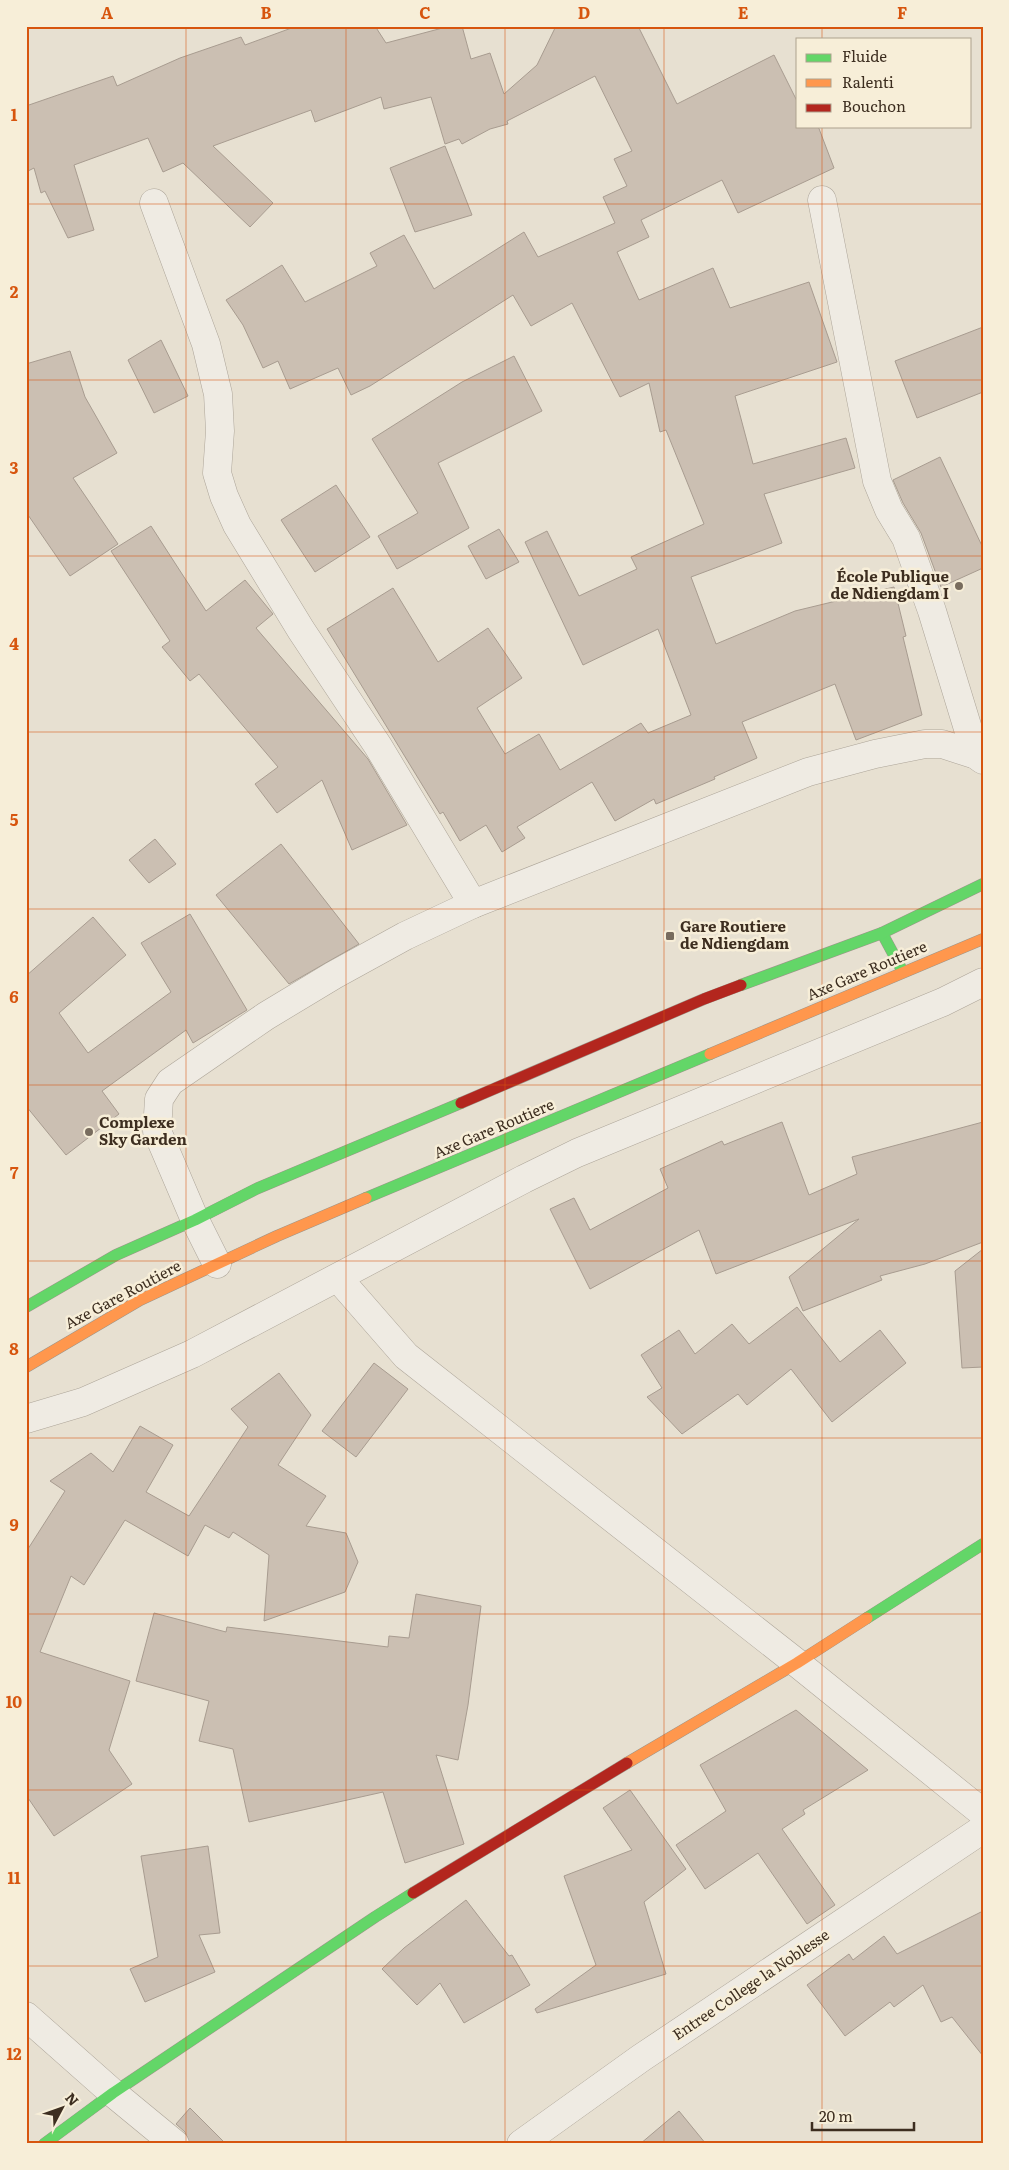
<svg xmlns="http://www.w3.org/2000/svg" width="1009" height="2170" font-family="Literata,serif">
	<rect width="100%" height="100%" fill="#e7e0d1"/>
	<g fill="#cbbfb2" stroke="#a89c90">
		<path d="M 297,26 L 375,26 L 386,43 L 450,26 L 462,26 L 471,59 L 490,53 L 504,94 L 537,65 L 556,26 L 638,26 L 677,104 L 774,55 L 798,103 L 798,126 L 818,126 L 834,168 L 738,213 L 722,180 L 641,220 L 649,237 L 617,252 L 639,300 L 713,268 L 730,308 L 809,282 L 837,362 L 735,396 L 753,464 L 846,438 L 855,468 L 764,494 L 782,543 L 691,577 L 716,644 L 795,611 L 894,587 L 906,636 L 903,637 L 922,715 L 856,740 L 835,684 L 742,722 L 757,758 L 714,777 L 715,779 L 656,804 L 654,799 L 615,821 L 592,782 L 517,827 L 525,838 L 502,852 L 486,825 L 460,841 L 443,812 L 440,814 L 327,629 L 393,588 L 438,662 L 488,628 L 522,678 L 477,708 L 505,754 L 539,734 L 560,770 L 641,723 L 648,733 L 691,715 L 658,629 L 583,665 L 525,542 L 547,531 L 579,596 L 637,569 L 631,557 L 704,524 L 666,430 L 660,432 L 649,383 L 620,397 L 572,303 L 531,326 L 513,295 L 370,386 L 351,395 L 338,368 L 290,389 L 278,361 L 263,368 L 243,325 L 226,300 L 282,265 L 305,302 L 377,266 L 370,253 L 404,235 L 434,289 L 524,232 L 538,257 L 615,223 L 603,197 L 627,186 L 614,159 L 632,151 L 595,76 L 507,121 L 508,124 L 490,129 L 462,144 L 459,139 L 445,144 L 431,97 L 384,109 L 381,97 L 315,122 L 311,110 L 213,146 L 273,203 L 250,227 L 183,163 L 163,172 L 148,138 L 74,165 L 94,230 L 68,238 L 45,191 L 41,193 L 34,168 L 26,172 L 26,106 L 113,76 L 117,86 L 180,58 L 241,37 L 245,45 Z"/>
		<path d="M 445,146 L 472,215 L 415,232 L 390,168 Z"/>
		<path d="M 983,327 L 983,392 L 917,418 L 895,361 Z"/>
		<path d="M 161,340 L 188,396 L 154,413 L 128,360 Z"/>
		<path d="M 70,351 L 85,397 L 117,453 L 73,478 L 118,544 L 70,576 L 26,512 L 26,364 Z"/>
		<path d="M 514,356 L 542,411 L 438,463 L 469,528 L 397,569 L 378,536 L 418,513 L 372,439 L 462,382 Z"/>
		<path d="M 940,457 L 983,548 L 983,568 L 941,587 L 921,533 L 903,503 L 893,480 Z"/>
		<path d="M 336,485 L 370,537 L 315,572 L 281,520 Z"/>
		<path d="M 151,526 L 206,611 L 245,580 L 273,614 L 256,628 L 368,759 L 407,825 L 352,850 L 322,780 L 277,813 L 255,784 L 278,767 L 199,674 L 190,681 L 162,647 L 170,641 L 111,551 Z"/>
		<path d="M 499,529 L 519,562 L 486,579 L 468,546 Z"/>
		<path d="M 155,839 L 176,864 L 149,883 L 129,860 Z"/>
		<path d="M 281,844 L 359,944 L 289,984 L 216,895 Z"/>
		<path d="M 190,914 L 247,1010 L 193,1043 L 186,1030 L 102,1091 L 119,1114 L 66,1155 L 26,1106 L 26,976 L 93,917 L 126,955 L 59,1013 L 88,1053 L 171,992 L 141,943 Z"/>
		<path d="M 782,1122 L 809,1195 L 857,1174 L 852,1157 L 983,1122 L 983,1242 L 925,1264 L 880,1276 L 882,1280 L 803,1311 L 789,1277 L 859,1219 L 716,1274 L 699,1230 L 590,1289 L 550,1209 L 574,1198 L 590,1230 L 668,1188 L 660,1169 L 722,1141 L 724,1145 Z"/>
		<path d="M 983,1249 L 983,1367 L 962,1368 L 955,1271 Z"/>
		<path d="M 797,1307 L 840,1362 L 880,1330 L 906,1363 L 832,1422 L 791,1369 L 747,1405 L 738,1394 L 682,1434 L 647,1397 L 662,1388 L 641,1355 L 679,1330 L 695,1354 L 732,1324 L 749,1344 Z"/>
		<path d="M 374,1363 L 408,1389 L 356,1457 L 322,1431 Z"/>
		<path d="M 279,1373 L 311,1415 L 278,1465 L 326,1496 L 306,1526 L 346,1533 L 358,1562 L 345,1592 L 264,1621 L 269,1555 L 233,1532 L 229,1538 L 205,1525 L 188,1556 L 125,1520 L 84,1585 L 71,1576 L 40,1652 L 130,1681 L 109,1750 L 132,1784 L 54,1836 L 26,1795 L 26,1552 L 65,1491 L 50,1481 L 91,1453 L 113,1472 L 140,1426 L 173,1445 L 146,1492 L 189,1516 L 248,1427 L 231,1409 Z"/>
		<path d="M 416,1594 L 481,1606 L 468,1705 L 458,1760 L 436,1755 L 464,1844 L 461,1845 L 405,1863 L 383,1792 L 249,1822 L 233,1749 L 199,1741 L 209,1701 L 136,1681 L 154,1613 L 226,1632 L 227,1627 L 388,1647 L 389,1636 L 409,1638 Z"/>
		<path d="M 796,1710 L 868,1770 L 803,1810 L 805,1814 L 782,1829 L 835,1905 L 807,1924 L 758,1853 L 705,1889 L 676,1845 L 726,1811 L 700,1765 Z"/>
		<path d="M 630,1790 L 686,1869 L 644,1902 L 666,1974 L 537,2013 L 535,2009 L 596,1965 L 564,1876 L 632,1850 L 603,1808 Z"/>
		<path d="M 208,1846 L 220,1933 L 199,1935 L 215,1972 L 145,2002 L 130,1969 L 158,1957 L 141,1856 Z"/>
		<path d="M 466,1900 L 509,1956 L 512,1955 L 530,1985 L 464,2023 L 440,1983 L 417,2005 L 382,1969 L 404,1948 Z"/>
		<path d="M 983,1911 L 983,2056 L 952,2017 L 941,2022 L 923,1985 L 894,2007 L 890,2002 L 845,2036 L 807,1985 L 849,1954 L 853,1960 L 884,1936 L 897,1954 Z"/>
		<path d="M 190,2108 L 226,2144 L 190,2144 L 185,2132 L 176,2124 Z"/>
		<path d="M 679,2111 L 706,2144 L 640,2144 Z"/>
	</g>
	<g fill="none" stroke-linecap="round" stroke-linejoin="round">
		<g stroke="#ada599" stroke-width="29">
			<g id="street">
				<path d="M 822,200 L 877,481 L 889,510 L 906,538 L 932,611 L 976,755"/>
				<path d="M 154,203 L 206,344 L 218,394 L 220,431 L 217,473 L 224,496 L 237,525 L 301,630 L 378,746 L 473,904"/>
				<path d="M 217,1264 L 195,1220 L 157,1131 L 159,1099 L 170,1082 L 266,1016 L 334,975 L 405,936 L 473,904 L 808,772 L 875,754 L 925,744 L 942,744 L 976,755 L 983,760"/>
				<path d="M 338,1278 L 406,1356 L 797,1663 L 983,1813"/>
				<path d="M 26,1419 L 83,1402 L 192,1354 L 524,1179 L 577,1153 L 943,1002 L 983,982"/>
				<path d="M 26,2016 L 113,2093 L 175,2144"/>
				<path d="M 521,2144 L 641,2058 L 983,1829"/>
			</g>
		</g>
		<g stroke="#9c958a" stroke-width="12">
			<g id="fast">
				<path d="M 882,933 L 903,972"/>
				<path d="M 741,985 L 882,933 L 983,884"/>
				<path d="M 366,1198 L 710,1054"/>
				<path d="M 26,1307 L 116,1255 L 195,1220 L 256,1189 L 461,1103"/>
				<path d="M 867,1618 L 983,1544"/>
				<path d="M 44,2144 L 113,2093 L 375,1917 L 413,1893"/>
			</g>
		</g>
		<g stroke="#9c958a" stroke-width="12">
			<g id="slow">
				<path d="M 710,1054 L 983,939"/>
				<path d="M 26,1367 L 140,1300 L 277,1236 L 366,1198"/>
				<path d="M 627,1763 L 797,1663 L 867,1618"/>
			</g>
		</g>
		<g stroke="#9c958a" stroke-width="12">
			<g id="jam">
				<path d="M 461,1103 L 704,999 L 741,985"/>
				<path d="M 413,1893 L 627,1763"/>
			</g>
		</g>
		<use href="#street" stroke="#efebe3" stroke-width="28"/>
		<use href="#fast" stroke="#63d668" stroke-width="11"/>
		<use href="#slow" stroke="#ff974d" stroke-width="11"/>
		<use href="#jam" stroke="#b3261e" stroke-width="11"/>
	</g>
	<path fill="none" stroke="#d7550e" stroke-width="1" stroke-opacity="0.55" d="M 186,26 L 186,2144M 346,26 L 346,2144M 505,26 L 505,2144M 664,26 L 664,2144M 822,26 L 822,39M 822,126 L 822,2144M 26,204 L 983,204M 26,380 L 983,380M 26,556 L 983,556M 26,732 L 983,732M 26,909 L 983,909M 26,1085 L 983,1085M 26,1261 L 983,1261M 26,1438 L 983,1438M 26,1614 L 983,1614M 26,1790 L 983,1790M 26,1966 L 983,1966"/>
	<g fill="#786c5e" stroke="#f7eed8" stroke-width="2">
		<circle cx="959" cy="586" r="5"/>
		<rect x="665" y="931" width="10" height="10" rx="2.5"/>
		<circle cx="89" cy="1132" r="5"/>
	</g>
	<g text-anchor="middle" stroke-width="5" stroke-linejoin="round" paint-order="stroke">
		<g font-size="15" font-weight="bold" fill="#3d2e20" stroke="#f7eed8" text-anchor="start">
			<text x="949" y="582" text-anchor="end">École Publique<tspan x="949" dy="17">de Ndiengdam I</tspan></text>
			<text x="680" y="932">Gare Routiere<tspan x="680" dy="17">de Ndiengdam</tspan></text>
			<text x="99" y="1128">Complexe<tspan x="99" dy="17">Sky Garden</tspan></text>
		</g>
		<g font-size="15" fill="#3d2e20" stroke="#f7eed8">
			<text transform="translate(867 971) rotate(-23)" y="5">Axe Gare Routiere</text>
			<text transform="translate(494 1129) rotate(-23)" y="5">Axe Gare Routiere</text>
			<text transform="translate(123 1295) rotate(-28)" y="5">Axe Gare Routiere</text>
			<text transform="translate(751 1985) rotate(-34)" y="5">Entree College la Noblesse</text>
		</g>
	</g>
	<rect width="1009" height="2170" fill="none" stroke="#f7eed8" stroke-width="55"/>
	<rect x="796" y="38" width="175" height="90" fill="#f7eed8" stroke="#ada18e"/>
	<rect x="806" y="54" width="25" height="8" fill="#63d668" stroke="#ada18e"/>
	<text x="842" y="62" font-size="15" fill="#3d2e20">Fluide</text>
	<rect x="806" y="79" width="25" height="8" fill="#ff974d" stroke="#ada18e"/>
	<text x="842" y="88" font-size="15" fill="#3d2e20">Ralenti</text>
	<rect x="806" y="104" width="25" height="8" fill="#b3261e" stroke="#ada18e"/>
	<text x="842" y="112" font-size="15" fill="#3d2e20">Bouchon</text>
	<g transform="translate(62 2108) rotate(49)" stroke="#f7eed8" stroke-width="4" paint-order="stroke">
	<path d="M0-4L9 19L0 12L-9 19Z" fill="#3d2e20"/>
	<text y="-8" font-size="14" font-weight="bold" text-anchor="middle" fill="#3d2e20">N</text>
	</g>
	<path d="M812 2122v8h102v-8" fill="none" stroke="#3d2e20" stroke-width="2.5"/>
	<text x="819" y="2122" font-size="15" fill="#3d2e20" stroke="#f7eed8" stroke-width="4" paint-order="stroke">20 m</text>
	<rect x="28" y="28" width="954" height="2114" fill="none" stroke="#d7550e" stroke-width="2"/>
	<g font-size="16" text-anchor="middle" font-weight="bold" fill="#d7550e">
		<text x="107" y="19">A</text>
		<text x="266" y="19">B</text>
		<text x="425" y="19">C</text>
		<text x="584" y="19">D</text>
		<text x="743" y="19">E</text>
		<text x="902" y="19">F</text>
		<text x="14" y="121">1</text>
		<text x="14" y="298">2</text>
		<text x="14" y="474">3</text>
		<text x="14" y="650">4</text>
		<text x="14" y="826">5</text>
		<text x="14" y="1003">6</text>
		<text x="14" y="1179">7</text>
		<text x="14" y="1355">8</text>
		<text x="14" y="1531">9</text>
		<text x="14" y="1708">10</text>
		<text x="14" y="1884">11</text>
		<text x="14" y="2060">12</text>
	</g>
</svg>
